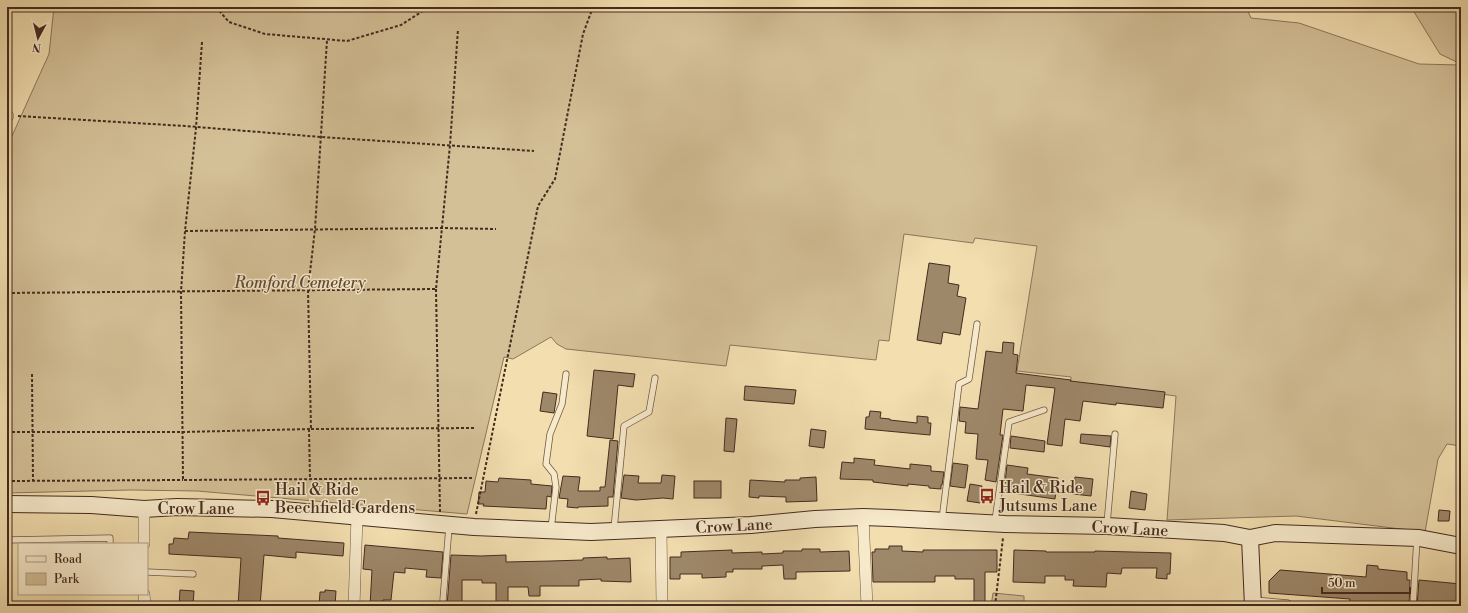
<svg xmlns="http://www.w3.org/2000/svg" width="1468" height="613" font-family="'Libre Bodoni',serif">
	<rect width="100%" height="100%" fill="#f2deaf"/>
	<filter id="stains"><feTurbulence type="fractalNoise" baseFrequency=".005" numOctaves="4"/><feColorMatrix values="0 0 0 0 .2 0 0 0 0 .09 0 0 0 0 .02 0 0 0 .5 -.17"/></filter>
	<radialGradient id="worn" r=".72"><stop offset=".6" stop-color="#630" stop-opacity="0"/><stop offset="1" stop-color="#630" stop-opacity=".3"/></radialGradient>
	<g fill="#d4c097" stroke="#8c765c">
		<path d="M 54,7 L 1246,7 L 1251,18 L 1299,23 L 1419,64 L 1461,65 L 1461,446 L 1447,444 L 1438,459 L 1425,532 L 1296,516 L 1167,520 L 1176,396 L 1071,382 L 1071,377 L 1017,371 L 1037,246 L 975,238 L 973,243 L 904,234 L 889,341 L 879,340 L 876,360 L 730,345 L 726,366 L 566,349 L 557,344 L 551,337 L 513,359 L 504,357 L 467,514 L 197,491 L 130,490 L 7,493 L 7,147 L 49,54 Z"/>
		<path d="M 1411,7 L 1461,7 L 1461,64 L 1440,54 Z"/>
		<path d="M 993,593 L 1024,596 L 1024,606 L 991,606 Z"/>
	</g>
	<g fill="#9e886a" stroke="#442b20">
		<path d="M 929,263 L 950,266 L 948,283 L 959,285 L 957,296 L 966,298 L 960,335 L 943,332 L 941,344 L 917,340 Z"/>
		<path d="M 1003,342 L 1014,343 L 1013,354 L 1018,355 L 1016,373 L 1071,380 L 1070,381 L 1165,392 L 1163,408 L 1116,403 L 1116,405 L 1083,401 L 1080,421 L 1065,419 L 1062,446 L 1047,444 L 1055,388 L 1026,385 L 1023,411 L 1003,409 L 1000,435 L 1003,435 L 996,482 L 985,480 L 988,460 L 976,459 L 978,434 L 965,433 L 966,422 L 959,421 L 960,407 L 978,409 L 986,351 L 1002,353 Z"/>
		<path d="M 594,370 L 635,374 L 633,387 L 618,385 L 613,439 L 587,436 Z"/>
		<path d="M 745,386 L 796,390 L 794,404 L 744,400 Z"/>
		<path d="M 543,392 L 557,394 L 554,413 L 540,411 Z"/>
		<path d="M 870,411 L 881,412 L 880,418 L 890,419 L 890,420 L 917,423 L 917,416 L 928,417 L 928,423 L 931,423 L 930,435 L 865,429 L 866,417 L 869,417 Z"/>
		<path d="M 726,418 L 737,419 L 734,452 L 724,451 Z"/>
		<path d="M 811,429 L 826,431 L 824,448 L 809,446 Z"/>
		<path d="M 1081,434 L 1111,436 L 1110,447 L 1080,443 Z"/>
		<path d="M 1011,436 L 1045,441 L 1044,452 L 1010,448 Z"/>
		<path d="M 610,440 L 618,441 L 613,497 L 608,497 L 608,506 L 578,507 L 578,508 L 567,507 L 568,499 L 559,498 L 563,476 L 580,477 L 578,491 L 600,491 L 600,487 L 605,487 Z"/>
		<path d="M 854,458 L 875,460 L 874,465 L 910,469 L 910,464 L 931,466 L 931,471 L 944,472 L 942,485 L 941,485 L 941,489 L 929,488 L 929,486 L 908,484 L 908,486 L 873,482 L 873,480 L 840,479 L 842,462 L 854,463 Z"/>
		<path d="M 953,463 L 968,465 L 965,488 L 950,486 Z"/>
		<path d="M 1007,465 L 1028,468 L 1027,474 L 1058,478 L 1055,499 L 1006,492 L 1007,483 L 1005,483 Z"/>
		<path d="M 624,475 L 639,476 L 638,483 L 661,483 L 662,475 L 675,476 L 673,499 L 663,498 L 636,500 L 621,498 Z"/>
		<path d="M 816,477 L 817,501 L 786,502 L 786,497 L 759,496 L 759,498 L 749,497 L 750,480 L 785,482 L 785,480 L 800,480 L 800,478 Z"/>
		<path d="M 1075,477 L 1093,479 L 1091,496 L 1073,494 Z"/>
		<path d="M 499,478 L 531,480 L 531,484 L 552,486 L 551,497 L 547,496 L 546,509 L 483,506 L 484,504 L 478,504 L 479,492 L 485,492 L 486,481 L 498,482 Z"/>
		<rect x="694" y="481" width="27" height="17"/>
		<path d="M 970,484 L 982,486 L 980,503 L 967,501 Z"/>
		<path d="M 1131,491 L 1147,494 L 1145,510 L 1129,508 Z"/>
		<path d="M 1439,510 L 1450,511 L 1449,521 L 1438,521 Z"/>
		<path d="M 189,532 L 278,536 L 278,538 L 344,543 L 343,556 L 296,552 L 296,558 L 264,555 L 260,606 L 238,606 L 241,558 L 169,554 L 169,544 L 173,544 L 174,538 L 188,539 Z"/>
		<path d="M 365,545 L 443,552 L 441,578 L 426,577 L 427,570 L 405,568 L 405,573 L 394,572 L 391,600 L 383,600 L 383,606 L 370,606 L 372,570 L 363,569 Z"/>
		<path d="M 889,546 L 902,546 L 902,551 L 923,552 L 923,550 L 997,550 L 997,572 L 985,572 L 985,606 L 974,606 L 974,579 L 955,579 L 955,576 L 935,576 L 935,582 L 873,582 L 872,552 L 875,552 L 875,549 L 889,549 Z"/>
		<path d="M 802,549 L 820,549 L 820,552 L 849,551 L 850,571 L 796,572 L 796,579 L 784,579 L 783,565 L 762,566 L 762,569 L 733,569 L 733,572 L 726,572 L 726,577 L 702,578 L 702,574 L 680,574 L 680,579 L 670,579 L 670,557 L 681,557 L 681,552 L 732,550 L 732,553 L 762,552 L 762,554 L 783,553 L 783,551 L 802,551 Z"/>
		<path d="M 1014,550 L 1046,551 L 1046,552 L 1095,552 L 1095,551 L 1171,553 L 1170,574 L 1167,574 L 1167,579 L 1156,578 L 1157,568 L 1122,568 L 1121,574 L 1107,573 L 1106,587 L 1073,586 L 1074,580 L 1065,580 L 1065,576 L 1045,576 L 1045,583 L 1013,582 Z"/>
		<path d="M 451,555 L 481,556 L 506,555 L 506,562 L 551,561 L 583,560 L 583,558 L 607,557 L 607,559 L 630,558 L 631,582 L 601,581 L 601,579 L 579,580 L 579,586 L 540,586 L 540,596 L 529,596 L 528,587 L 508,587 L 508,606 L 496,606 L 496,583 L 482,583 L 482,580 L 462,580 L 462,606 L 447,606 Z"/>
		<path d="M 1367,565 L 1378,566 L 1378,569 L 1407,572 L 1407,580 L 1410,580 L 1409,606 L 1349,606 L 1350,599 L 1269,593 L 1269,581 L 1280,570 L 1366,577 Z"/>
		<path d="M 1419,580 L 1461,584 L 1460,606 L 1417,606 Z"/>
		<path d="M 180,590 L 194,591 L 193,606 L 179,606 Z"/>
		<path d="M 325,590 L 336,591 L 335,606 L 319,606 L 320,592 L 325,592 Z"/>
	</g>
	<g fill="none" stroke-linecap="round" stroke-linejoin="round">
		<g stroke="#705844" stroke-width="7">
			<g id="lane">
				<path d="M 942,520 L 959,384 L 969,379 L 977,324"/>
				<path d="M 995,521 L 1009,422 L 1044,410"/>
				<path d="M 1107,524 L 1115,434"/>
				<path d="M 551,529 L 556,487 L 554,474 L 546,464 L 550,434 L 562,404 L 566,374"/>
				<path d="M 614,529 L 624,426 L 649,412 L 655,378"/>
				<path d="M 7,540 L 110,538 L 110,544"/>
				<path d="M 147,572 L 193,574"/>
				<path d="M 443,600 L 449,527"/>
				<path d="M 1253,600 L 1288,603 L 1292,606"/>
				<path d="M 1413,606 L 1417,538"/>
			</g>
		</g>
		<g stroke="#705844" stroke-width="12">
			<g id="street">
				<path d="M 7,115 L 8,116"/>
				<path d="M 144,509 L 144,544"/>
				<path d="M 863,517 L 867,606"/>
				<path d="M 661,529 L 662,606"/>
				<path d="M 144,594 L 145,606"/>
				<path d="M 354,606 L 357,517"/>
			</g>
		</g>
		<g stroke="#442b20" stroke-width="18">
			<g id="secondary">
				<path d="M 7,504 L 91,505 L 144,509 L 177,507 L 272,509 L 474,527 L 591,532 L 751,525 L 815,519 L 863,517 L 890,518 L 1005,524 L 1107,526 L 1224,533 L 1250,538 L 1275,533 L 1419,538 L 1461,546"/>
				<path d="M 1250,538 L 1253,606"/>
			</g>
		</g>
		<g stroke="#442b20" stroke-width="2" stroke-dasharray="3 2" stroke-linecap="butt">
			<path d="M 216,7 L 229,22 L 265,34 L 347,41 L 401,25 L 429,7"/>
			<path d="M 202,42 L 196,128 L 185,231 L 181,292 L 183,480 L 472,478"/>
			<path d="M 18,116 L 185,126 L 321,137 L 534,151"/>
			<path d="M 185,231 L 442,228 L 496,229"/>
			<path d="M 436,289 L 440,512"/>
			<path d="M 7,293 L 436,289 L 450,145 L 458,29"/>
			<path d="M 32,374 L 33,481"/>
			<path d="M 309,429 L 310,479"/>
			<path d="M 311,429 L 475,428"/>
			<path d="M 7,432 L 183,432 L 311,429 L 308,290 L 315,229 L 327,40"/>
			<path d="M 7,481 L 183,480"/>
			<path d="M 476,514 L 538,206 L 555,179 L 583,34 L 593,7"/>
			<path d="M 995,606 L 1003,538"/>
		</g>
		<use href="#lane" stroke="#f7eacb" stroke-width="5.5"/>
		<use href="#street" stroke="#f7eacb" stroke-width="11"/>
		<use href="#secondary" stroke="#f7eacb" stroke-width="16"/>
	</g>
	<defs>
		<g id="bus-bare" transform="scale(1.2)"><path d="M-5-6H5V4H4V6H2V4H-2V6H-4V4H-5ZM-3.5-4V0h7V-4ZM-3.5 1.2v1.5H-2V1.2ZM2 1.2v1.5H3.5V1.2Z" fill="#8f2418" stroke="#f7eacb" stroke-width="2.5" paint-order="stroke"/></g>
	</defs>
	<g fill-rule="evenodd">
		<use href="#bus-bare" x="987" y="496"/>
		<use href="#bus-bare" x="263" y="498"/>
	</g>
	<g text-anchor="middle" stroke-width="3" stroke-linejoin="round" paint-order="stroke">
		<g font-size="16" font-style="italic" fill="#614938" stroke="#f7eacb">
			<text x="300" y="288">Romford Cemetery</text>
		</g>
		<g font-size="16" fill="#442b20" stroke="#f7eacb" text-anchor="start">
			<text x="999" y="493">Hail &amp; Ride<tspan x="999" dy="18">Jutsums Lane</tspan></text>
			<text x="275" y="495">Hail &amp; Ride<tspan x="275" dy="18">Beechfield Gardens</tspan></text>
		</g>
		<g font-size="16" fill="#442b20" stroke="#f7eacb">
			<text x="196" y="514">Crow Lane</text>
			<text transform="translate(734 525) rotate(-3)" y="6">Crow Lane</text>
			<text transform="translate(1130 528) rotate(3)" y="6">Crow Lane</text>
		</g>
	</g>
	<rect width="1468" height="613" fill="none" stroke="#f2deaf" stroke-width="24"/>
	<rect x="8" y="8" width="1452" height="597" fill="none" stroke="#442b20" stroke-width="2"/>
	<rect x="12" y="12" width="1444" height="589" fill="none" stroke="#442b20"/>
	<rect x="18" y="543" width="130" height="52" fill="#f7eacb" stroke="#af9e87"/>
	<rect x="26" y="556" width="20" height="6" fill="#f7eacb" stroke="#af9e87"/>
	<text x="54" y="563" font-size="12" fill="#442b20">Road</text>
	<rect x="26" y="573" width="20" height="12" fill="#d4c097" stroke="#af9e87"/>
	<text x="54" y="583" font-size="12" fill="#442b20">Park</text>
	<g transform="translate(38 38) rotate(187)" stroke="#f7eacb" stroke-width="3" paint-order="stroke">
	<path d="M0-3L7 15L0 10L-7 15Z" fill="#442b20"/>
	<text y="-6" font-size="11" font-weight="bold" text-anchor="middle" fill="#442b20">N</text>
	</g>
	<path d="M1322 587v6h88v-6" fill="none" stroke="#442b20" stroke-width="2"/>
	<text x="1328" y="587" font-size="12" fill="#442b20" stroke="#f7eacb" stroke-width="3" paint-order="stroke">50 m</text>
	<rect width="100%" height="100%" filter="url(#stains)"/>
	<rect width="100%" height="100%" fill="url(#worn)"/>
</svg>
